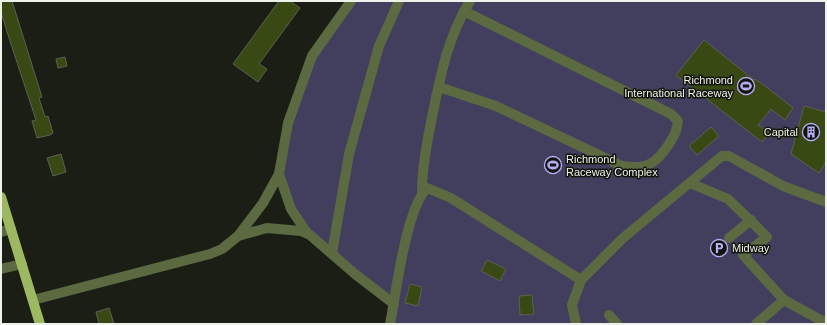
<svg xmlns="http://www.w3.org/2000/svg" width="827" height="325" font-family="Helvetica,sans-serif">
	<rect width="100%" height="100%" fill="#1a1e14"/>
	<path fill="#423e5e" d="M 351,1 L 826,1 L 826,324 L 390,324 L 394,304 L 310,235 L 285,197 L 282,156 L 312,56 Z"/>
	<g fill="#394914" stroke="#5c6054">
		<path d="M 1,1 L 12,1 L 42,97 L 39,98 L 45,117 L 48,116 L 53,133 L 50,135 L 37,138 L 32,121 L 36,120 L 9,38 L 1,12 Z"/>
		<path d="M 279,1 L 290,1 L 300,8 L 259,64 L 267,69 L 258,82 L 233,64 Z"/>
		<path d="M 704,40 L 754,80 L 755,79 L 769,89 L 793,108 L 785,120 L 771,109 L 758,125 L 769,132 L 762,142 L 676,75 Z"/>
		<path d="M 65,57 L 67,66 L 58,68 L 56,59 Z"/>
		<path d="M 804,106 L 826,112 L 826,162 L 819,173 L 791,154 Z"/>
		<path d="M 711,127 L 719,136 L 697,155 L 689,146 Z"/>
		<path d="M 61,154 L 66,172 L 53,176 L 47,158 Z"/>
		<path d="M 487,260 L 506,269 L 500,281 L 481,271 Z"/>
		<path d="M 410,284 L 422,287 L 418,306 L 405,303 Z"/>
		<path d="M 532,295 L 534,314 L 520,315 L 519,296 Z"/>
		<path d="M 109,308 L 114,324 L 99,324 L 96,312 Z"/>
	</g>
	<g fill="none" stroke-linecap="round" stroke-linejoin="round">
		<g stroke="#5c6a42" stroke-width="10">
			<path d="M 439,87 L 496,106 L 622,166 C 646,170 656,164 669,144 C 674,136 677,131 678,121 L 671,114 L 464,11"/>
			<path d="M 279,174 L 291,209 L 307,233"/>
			<path d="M 690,183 L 728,199 L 767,237 L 743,255 L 784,300 L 756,324"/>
			<path d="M 422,193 C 422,167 427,143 432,117 C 441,74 447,39 470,1"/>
			<path d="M 1,232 L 11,229"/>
			<path d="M 238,236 L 263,203 L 279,174 L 288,123 L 312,56 L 351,1"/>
			<path d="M 729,238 L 751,220"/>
			<path d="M 332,253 L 349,154 L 379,46 L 399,1"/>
			<path d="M 1,269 L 22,264"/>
			<path d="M 33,300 L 210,254 L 222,249 L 238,236 L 267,228 L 301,231 L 310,235 L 355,274 L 394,304"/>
			<path d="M 784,300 L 826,323"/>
			<path d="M 609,315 L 617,324"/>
			<path d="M 390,324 C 396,293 406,209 427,188 L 451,198 L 581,280"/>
			<path d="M 576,324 L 572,305 L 581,280 L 623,238 L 722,156 L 729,156 L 783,186 L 826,202"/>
		</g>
		<path stroke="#9cb962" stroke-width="10" d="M 1,197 L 40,324"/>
	</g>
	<defs>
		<g id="stadium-ring" transform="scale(0.9)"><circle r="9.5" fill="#11150b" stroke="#b5acf8" stroke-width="1.5"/><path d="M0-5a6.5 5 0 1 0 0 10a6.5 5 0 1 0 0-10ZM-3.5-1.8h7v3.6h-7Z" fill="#b5acf8"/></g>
		<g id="building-ring" transform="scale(0.9)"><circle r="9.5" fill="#11150b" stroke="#b5acf8" stroke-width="1.5"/><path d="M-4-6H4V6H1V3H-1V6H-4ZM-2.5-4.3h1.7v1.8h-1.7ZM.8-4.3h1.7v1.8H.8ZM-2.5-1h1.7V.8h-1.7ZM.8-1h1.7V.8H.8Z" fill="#b5acf8"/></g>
		<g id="parking-ring" transform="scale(0.9)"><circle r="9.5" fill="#11150b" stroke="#b5acf8" stroke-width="1.5"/><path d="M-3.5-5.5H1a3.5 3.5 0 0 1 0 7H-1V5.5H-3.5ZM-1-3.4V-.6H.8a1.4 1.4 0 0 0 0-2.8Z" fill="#b5acf8"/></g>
	</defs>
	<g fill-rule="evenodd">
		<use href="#stadium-ring" x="746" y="86"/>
		<use href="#building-ring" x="811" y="132"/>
		<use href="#stadium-ring" x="553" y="165"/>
		<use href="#parking-ring" x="719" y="248"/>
	</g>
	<g text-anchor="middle" stroke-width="3" stroke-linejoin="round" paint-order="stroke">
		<g font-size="11" fill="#eef1ea" stroke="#11150b" text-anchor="end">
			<text x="733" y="84">Richmond<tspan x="733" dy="13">International Raceway</tspan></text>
			<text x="798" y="136">Capital</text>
			<text x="566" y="163" text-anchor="start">Richmond<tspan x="566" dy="13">Raceway Complex</tspan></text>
			<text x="732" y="252" text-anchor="start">Midway</text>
		</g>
	</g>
	<rect width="827" height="325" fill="none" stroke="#eef1ea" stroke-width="4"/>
</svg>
